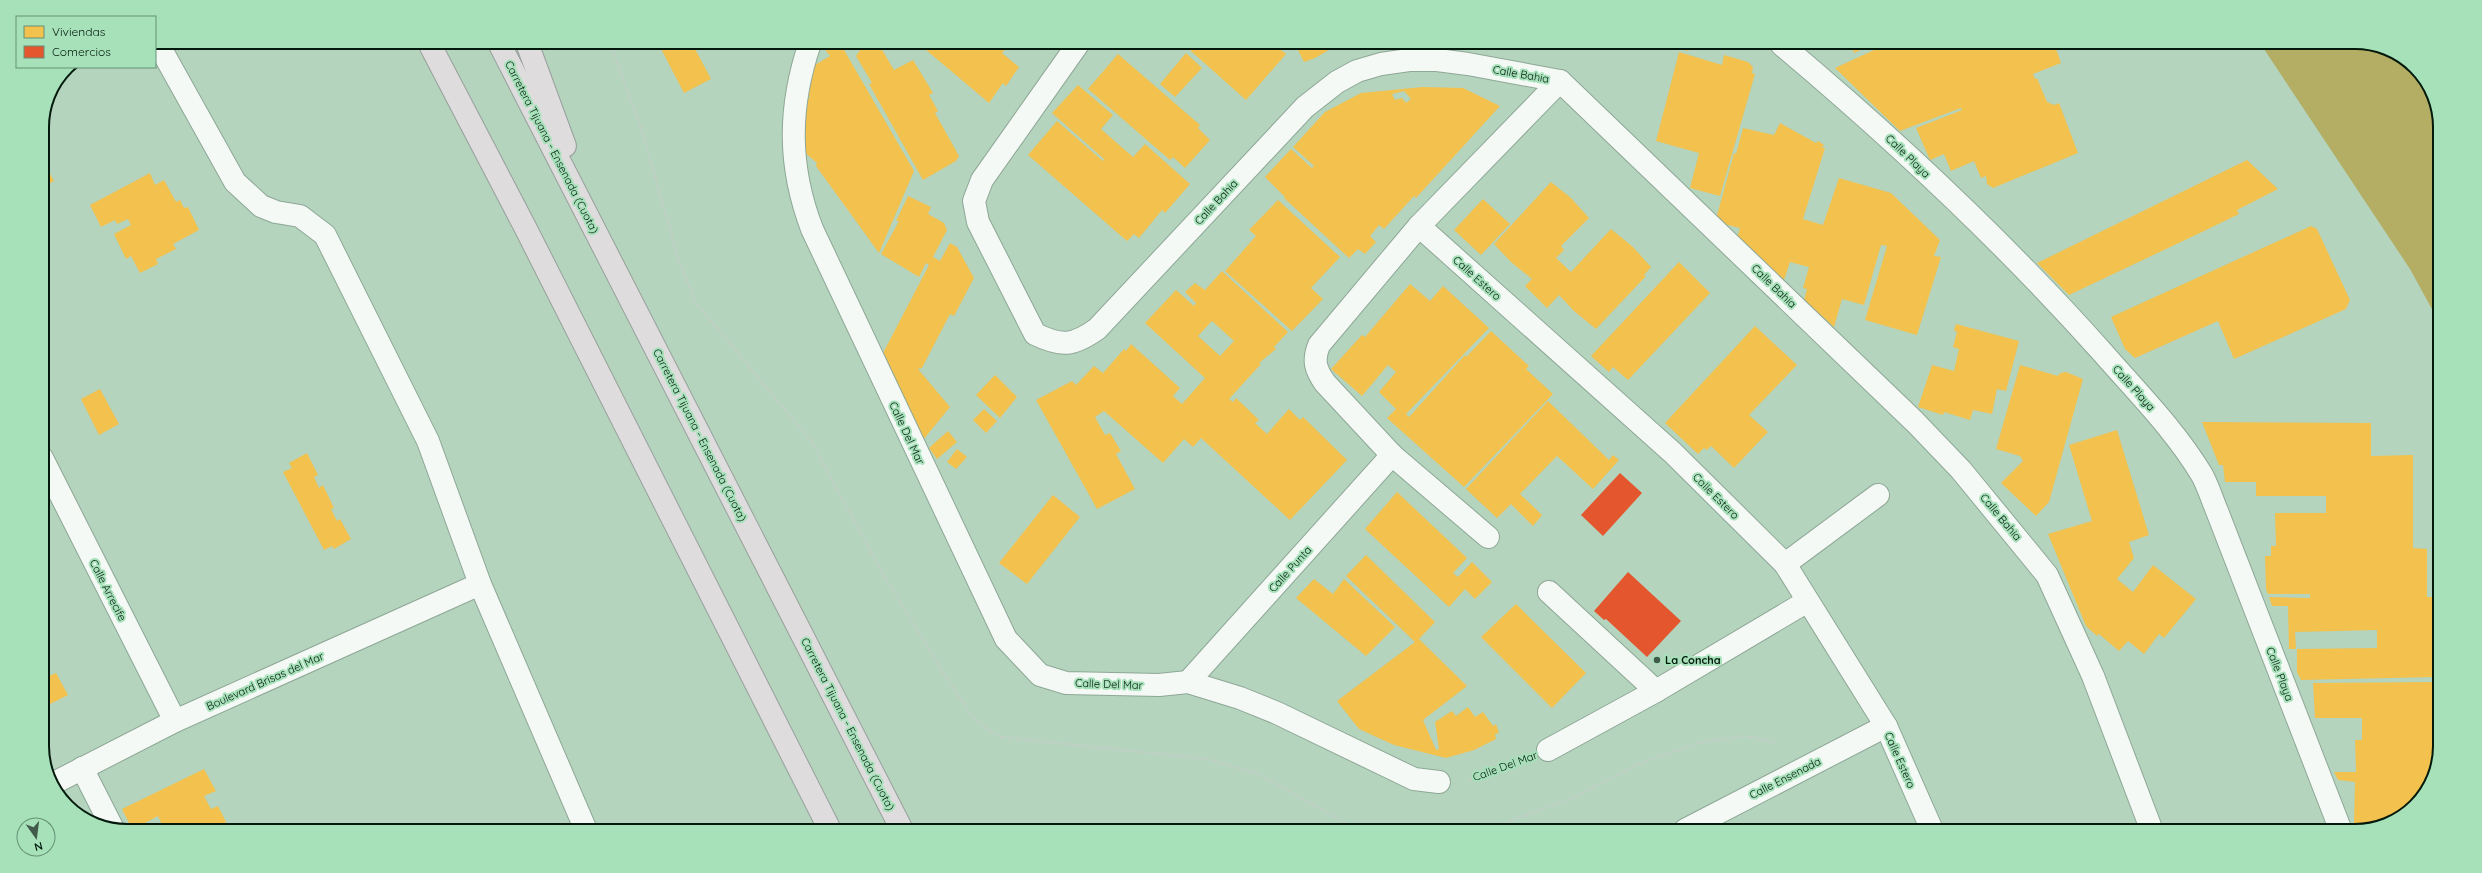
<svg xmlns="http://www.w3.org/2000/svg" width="2482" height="873" font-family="Quicksand,sans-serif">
	<rect width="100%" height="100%" fill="#b4d4be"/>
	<path fill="#b4ae64" d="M 2262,46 L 2382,46 L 2422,75 L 2440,121 L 2439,322 L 2410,269 Z"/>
	<g fill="#f2c14e" fill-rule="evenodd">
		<path d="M 658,43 L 692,43 L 711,79 L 684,93 Z"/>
		<path d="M 831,43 L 840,43 L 914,171 L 879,253 L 816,166 L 817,163 L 804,152 L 804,112 L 807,110 L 806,99 L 810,97 L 807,92 L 813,66 L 830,56 L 824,48 Z"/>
		<path d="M 865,43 L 878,43 L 894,70 L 913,60 L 933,93 L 929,95 L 938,111 L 935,113 L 959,156 L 956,161 L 923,180 L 869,84 L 872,83 L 856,56 Z"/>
		<path d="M 919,44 L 1009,44 L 1002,53 L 1019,67 L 1006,86 L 1003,83 L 989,103 Z"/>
		<path d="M 1183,44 L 1274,44 L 1286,54 L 1246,100 Z"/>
		<path d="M 1295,44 L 1339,44 L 1315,58 L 1304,62 Z"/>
		<path d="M 1493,45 L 1513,45 L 1514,48 L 1493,46 Z"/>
		<path d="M 1678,45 L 1690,45 L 1688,51 L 1677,48 Z"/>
		<path d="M 1851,45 L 1872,45 L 1854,53 Z"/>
		<path d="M 1885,45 L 2055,46 L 2061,63 L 2033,74 L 2035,79 L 2037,78 L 2047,102 L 2054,105 L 2059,103 L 2078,153 L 1993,188 L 1987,184 L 1986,176 L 1981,178 L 1974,161 L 1951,171 L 1944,154 L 1930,160 L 1916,128 L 1962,110 L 1961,108 L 1900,131 L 1835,68 Z"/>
		<path d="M 1679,52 L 1722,65 L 1724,55 L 1748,62 L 1753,67 L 1752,73 L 1755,74 L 1720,196 L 1690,188 L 1699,153 L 1656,141 Z"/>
		<path d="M 1186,53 L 1202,68 L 1175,97 L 1160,84 Z"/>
		<path d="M 1118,54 L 1200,125 L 1198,128 L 1210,140 L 1185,168 L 1173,157 L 1170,160 L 1088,89 Z"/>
		<path d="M 1078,85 L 1113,115 L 1101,129 L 1118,144 L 1133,157 L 1145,144 L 1190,184 L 1165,213 L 1162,210 L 1139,238 L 1134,234 L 1127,241 L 1028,155 L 1057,121 L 1103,161 L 1104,159 L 1052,113 Z"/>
		<path d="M 1423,87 L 1463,88 L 1500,106 L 1416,198 L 1414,196 L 1384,229 L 1379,225 L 1370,236 L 1376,242 L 1365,254 L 1358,249 L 1349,258 L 1284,198 L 1285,197 L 1265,177 L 1291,149 L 1312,168 L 1314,166 L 1293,147 L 1325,112 L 1361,93 ZM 1404,91 L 1411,99 L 1406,103 L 1402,98 L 1395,100 L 1392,94 Z"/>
		<path d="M 1780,123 L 1816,143 L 1818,141 L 1824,145 L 1822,148 L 1825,148 L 1803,219 L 1823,225 L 1839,178 L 1891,193 L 1940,240 L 1934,256 L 1941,257 L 1917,335 L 1865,320 L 1887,246 L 1881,245 L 1864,305 L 1842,299 L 1834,327 L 1804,300 L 1807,289 L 1803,288 L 1809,267 L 1790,262 L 1784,280 L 1737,238 L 1740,228 L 1719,223 L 1716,219 L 1734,153 L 1736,154 L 1743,128 L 1774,135 Z"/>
		<path d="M 2247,160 L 2278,189 L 2237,210 L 2239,214 L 2204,231 L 2069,295 L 2037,263 Z"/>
		<path d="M 44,163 L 54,181 L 46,185 L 49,190 L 42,194 Z"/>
		<path d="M 150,173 L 155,185 L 164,180 L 176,202 L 180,200 L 184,208 L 188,207 L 199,230 L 173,244 L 176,249 L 156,259 L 158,264 L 140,273 L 131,256 L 126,259 L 114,234 L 131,225 L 128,219 L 117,224 L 115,220 L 101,227 L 90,205 Z"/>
		<path d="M 1551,182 L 1571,198 L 1589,218 L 1561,246 L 1564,250 L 1556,258 L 1571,272 L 1611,229 L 1633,247 L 1651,267 L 1644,275 L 1646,276 L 1596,329 L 1574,311 L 1559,295 L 1547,308 L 1525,286 L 1532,279 L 1511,262 L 1494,244 Z"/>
		<path d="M 908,196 L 931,207 L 928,214 L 944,223 L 947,230 L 933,257 L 940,261 L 950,243 L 957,247 L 974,278 L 954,316 L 950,314 L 922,368 L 918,369 L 950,407 L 923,440 L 882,355 L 929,265 L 926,263 L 919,277 L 881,254 L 899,221 L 896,221 Z"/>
		<path d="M 1483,199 L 1510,224 L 1481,255 L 1454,230 Z"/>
		<path d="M 1278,200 L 1340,257 L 1311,288 L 1323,299 L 1292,331 L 1225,271 L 1256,236 L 1249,230 Z"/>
		<path d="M 2311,226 L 2317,229 L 2350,300 L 2346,309 L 2234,359 L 2218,321 L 2135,358 L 2125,349 L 2111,317 Z"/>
		<path d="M 1679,262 L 1710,293 L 1628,380 L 1613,367 L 1609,372 L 1591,356 Z"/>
		<path d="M 1222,271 L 1288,332 L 1274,347 L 1276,349 L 1259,363 L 1261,364 L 1229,399 L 1233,402 L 1236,398 L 1259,420 L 1255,423 L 1267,434 L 1289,409 L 1300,420 L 1303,417 L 1347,460 L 1290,520 L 1201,438 L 1193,447 L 1184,439 L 1163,463 L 1104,411 L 1095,417 L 1105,435 L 1110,433 L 1121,451 L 1116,454 L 1135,489 L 1097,509 L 1036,400 L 1072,381 L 1076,385 L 1094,366 L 1103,373 L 1124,349 L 1126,351 L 1131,344 L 1180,388 L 1173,396 L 1182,404 L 1205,378 L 1145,323 L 1176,290 L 1194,306 L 1196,303 L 1185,292 L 1195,283 L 1205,290 ZM 1212,321 L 1234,341 L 1220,356 L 1198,336 Z"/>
		<path d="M 1410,284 L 1430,301 L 1443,286 L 1489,328 L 1406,414 L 1409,417 L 1465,355 L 1466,357 L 1491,331 L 1529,366 L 1526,369 L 1553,394 L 1464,487 L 1387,418 L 1396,409 L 1379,392 L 1396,372 L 1388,365 L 1362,396 L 1331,369 L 1362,335 L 1365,337 Z"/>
		<path d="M 1956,324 L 2019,341 L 2006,391 L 1997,389 L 1992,414 L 1973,410 L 1970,420 L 1944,412 L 1943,415 L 1918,407 L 1932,365 L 1954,371 L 1959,349 L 1953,347 L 1957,332 L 1954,330 Z"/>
		<path d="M 1755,326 L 1797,365 L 1749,415 L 1768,432 L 1734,468 L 1711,446 L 1707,450 L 1704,448 L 1698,454 L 1665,423 Z"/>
		<path d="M 2020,365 L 2058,376 L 2060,373 L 2066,372 L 2083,379 L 2049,502 L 2036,516 L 2001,483 L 2023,461 L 2020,456 L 1996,449 Z"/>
		<path d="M 995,375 L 1017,397 L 1000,418 L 976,395 Z"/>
		<path d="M 100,389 L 119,424 L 99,435 L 81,399 Z"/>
		<path d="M 1548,401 L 1609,460 L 1613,455 L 1619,460 L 1593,489 L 1557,456 L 1520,494 L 1542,515 L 1533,526 L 1511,504 L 1497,518 L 1466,489 Z"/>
		<path d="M 984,409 L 997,421 L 986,433 L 973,420 Z"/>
		<path d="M 2202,422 L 2371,423 L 2371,456 L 2413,455 L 2413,548 L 2427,549 L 2427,597 L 2437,597 L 2436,677 L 2301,680 L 2297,672 L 2297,649 L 2377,648 L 2377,630 L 2295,632 L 2296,649 L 2289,649 L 2288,606 L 2272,606 L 2269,597 L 2310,598 L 2310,594 L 2268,594 L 2266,589 L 2265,556 L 2271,556 L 2271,546 L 2276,546 L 2275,513 L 2326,513 L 2326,496 L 2256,496 L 2256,482 L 2225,482 L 2223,465 L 2219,465 Z"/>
		<path d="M 2117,430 L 2149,535 L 2129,542 L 2134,558 L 2117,579 L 2133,592 L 2153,565 L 2196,599 L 2164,638 L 2159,634 L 2144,654 L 2128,641 L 2119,651 L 2099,634 L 2097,636 L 2086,626 L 2048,534 L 2092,521 L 2069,445 Z"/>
		<path d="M 948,431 L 957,442 L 937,459 L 929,448 Z"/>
		<path d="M 957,449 L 967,457 L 956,469 L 947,462 Z"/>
		<path d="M 307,453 L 318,475 L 314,477 L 319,488 L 323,485 L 334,508 L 331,509 L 337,521 L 340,519 L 351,539 L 334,549 L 332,546 L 324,550 L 283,472 L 292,468 L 289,463 Z"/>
		<path d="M 1397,492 L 1467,558 L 1453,573 L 1458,577 L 1472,562 L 1492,582 L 1475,599 L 1465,589 L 1449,607 L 1365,529 Z"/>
		<path d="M 1053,495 L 1080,517 L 1027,584 L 999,563 Z"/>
		<path d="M 1366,555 L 1435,622 L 1419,639 L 1467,686 L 1423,720 L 1436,750 L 1439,749 L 1435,722 L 1452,711 L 1456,716 L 1468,707 L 1475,717 L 1483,712 L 1493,726 L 1496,724 L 1499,733 L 1495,734 L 1496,739 L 1474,750 L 1446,758 L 1394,745 L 1359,729 L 1337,701 L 1415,642 L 1346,576 Z"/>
		<path d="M 1314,579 L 1333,594 L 1344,579 L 1395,627 L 1366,656 L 1296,598 Z"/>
		<path d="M 1516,604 L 1586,673 L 1552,708 L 1481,637 Z"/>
		<path d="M 42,673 L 45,678 L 56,673 L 68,695 L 42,708 Z"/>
		<path d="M 2436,682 L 2436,773 L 2407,814 L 2356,831 L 2354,824 L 2355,782 L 2338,780 L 2334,772 L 2356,772 L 2355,740 L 2362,740 L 2362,718 L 2315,718 L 2313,683 Z"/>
		<path d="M 204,769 L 216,791 L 204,796 L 211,809 L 218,806 L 227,824 L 221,827 L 163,827 L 158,816 L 138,827 L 131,827 L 122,809 Z"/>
	</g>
	<g fill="#e4572e">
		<path d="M 1620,473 L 1642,493 L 1603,536 L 1581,515 Z"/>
		<path d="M 1628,572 L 1681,621 L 1647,657 L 1606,619 L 1604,620 L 1594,611 Z"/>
	</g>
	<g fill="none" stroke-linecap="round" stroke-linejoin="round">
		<g stroke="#8ea796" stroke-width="24">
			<g id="minor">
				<path d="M 157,42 L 235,182 L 261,206 L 276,212 L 300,216 L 325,235 L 428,441 L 480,584 L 585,828"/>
				<path d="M 810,43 C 788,108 788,166 812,229 L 1006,639 L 1040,675 L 1066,683 L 1159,685 L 1188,682 L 1240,698 L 1277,713 L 1414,779 L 1439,782"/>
				<path d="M 1078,44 L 982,180 L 974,201 L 978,222 L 1035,334 C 1062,347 1073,346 1097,329 L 1305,107 L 1337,82 L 1357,71 L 1381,64 L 1409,60 L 1437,60 L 1468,64 L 1560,81 L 1915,422 L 1961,470 L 2047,575 L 2093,676 L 2152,831"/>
				<path d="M 1782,45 C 1895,140 2004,242 2103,353 C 2137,392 2175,430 2202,475 C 2208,486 2212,499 2217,511 L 2341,831"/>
				<path d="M 1419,226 L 1673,453 L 1785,564 L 1886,726 L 1932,830"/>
				<path d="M 42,458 L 175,721"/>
				<path d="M 1488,537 L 1392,455 L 1325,383 C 1315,369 1313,360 1319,345 L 1419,226 L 1560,81"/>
				<path d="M 1785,564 L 1878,495"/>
				<path d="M 1549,592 L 1656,691"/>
				<path d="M 1188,682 L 1392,455"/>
				<path d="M 1548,750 L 1656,691 L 1806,602"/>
				<path d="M 82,768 L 112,827"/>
				<path d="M 54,783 L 175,721 L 480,584"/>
				<path d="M 1685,830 L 1886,726"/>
			</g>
		</g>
		<g stroke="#98a09c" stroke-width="24">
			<g id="highway">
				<path d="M 429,43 L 525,227 L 829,828"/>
				<path d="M 499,43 L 901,828"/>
				<path d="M 527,43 L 565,146"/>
			</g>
		</g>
		<g stroke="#c4cec7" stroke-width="2.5" stroke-dasharray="2 2" stroke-linecap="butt">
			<path d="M 610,43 L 643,134 L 679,262 L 696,303 L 811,441 L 882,572 L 941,669 L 974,719 L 999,737 L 1207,759 L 1258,774 L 1356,829"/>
			<path d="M 1470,780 L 1518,762"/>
			<path d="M 1488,829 L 1575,797 L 1638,764 L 1698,743 L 1745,736 L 1774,742 L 1776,746"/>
		</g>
		<use href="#minor" stroke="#f4f9f5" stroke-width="22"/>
		<use href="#highway" stroke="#dfdcde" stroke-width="22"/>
	</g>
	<circle fill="#415a4a" stroke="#a7e1ba" stroke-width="1.5" cx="1657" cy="660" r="4"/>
	<g text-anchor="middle" stroke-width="4" stroke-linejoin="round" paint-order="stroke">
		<g font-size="11" fill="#03190c" stroke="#a7e1ba">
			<text transform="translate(1521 74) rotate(10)" y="4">Calle Bahia</text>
			<text transform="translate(552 147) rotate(63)" y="4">Carretera Tijuana - Ensenada (Cuota)</text>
			<text transform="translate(1908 156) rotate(44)" y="4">Calle Playa</text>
			<text transform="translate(1216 202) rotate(-47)" y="4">Calle Bahia</text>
			<text transform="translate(1477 278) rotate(42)" y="4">Calle Estero</text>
			<text transform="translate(1774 286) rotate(44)" y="4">Calle Bahia</text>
			<text transform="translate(2134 388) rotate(48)" y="4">Calle Playa</text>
			<text transform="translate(907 433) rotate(65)" y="4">Calle Del Mar</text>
			<text transform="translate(700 435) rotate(63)" y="4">Carretera Tijuana - Ensenada (Cuota)</text>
			<text transform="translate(1716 496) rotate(45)" y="4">Calle Estero</text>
			<text transform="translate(2001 517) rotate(50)" y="4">Calle Bahia</text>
			<text transform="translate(1290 569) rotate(-48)" y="4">Calle Punta</text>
			<text transform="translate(108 590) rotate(63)" y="4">Calle Arrecife</text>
			<text transform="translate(2280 674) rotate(69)" y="4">Calle Playa</text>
			<text transform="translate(265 681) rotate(-24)" y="4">Boulevard Brisas del Mar</text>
			<text transform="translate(1109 684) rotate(2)" y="4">Calle Del Mar</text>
			<text transform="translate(848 724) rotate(63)" y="4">Carretera Tijuana - Ensenada (Cuota)</text>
			<text transform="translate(1900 760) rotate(66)" y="4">Calle Estero</text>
			<text transform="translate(1505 766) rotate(-20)" y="4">Calle Del Mar</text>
			<text transform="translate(1785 778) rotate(-27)" y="4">Calle Ensenada</text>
		</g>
		<g font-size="11" font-weight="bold" fill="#03190c" stroke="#a7e1ba" text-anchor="start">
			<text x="1665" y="664">La Concha</text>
		</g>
	</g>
	<path d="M0 0H2482V873H0ZM127 49H2355A78 78 0 0 1 2433 127V746A78 78 0 0 1 2355 824H127A78 78 0 0 1 49 746V127A78 78 0 0 1 127 49Z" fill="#a7e1ba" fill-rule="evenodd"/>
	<path fill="none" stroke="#03190c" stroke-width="2" d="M127 49H2355A78 78 0 0 1 2433 127V746A78 78 0 0 1 2355 824H127A78 78 0 0 1 49 746V127A78 78 0 0 1 127 49Z"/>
	<rect x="16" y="16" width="140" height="52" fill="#a7e1ba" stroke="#659174"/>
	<rect x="24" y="26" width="20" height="12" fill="#f2c14e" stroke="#659174"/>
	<text x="52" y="36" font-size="12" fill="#03190c">Viviendas</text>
	<rect x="24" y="46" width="20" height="12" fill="#e4572e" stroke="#659174"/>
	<text x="52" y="56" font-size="12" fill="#03190c">Comercios</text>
	<g transform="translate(36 837) rotate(166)"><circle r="19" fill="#a7e1ba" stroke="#659174"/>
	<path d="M0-3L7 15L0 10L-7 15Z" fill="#415a4a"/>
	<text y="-6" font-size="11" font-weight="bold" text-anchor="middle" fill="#03190c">N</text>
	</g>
</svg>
